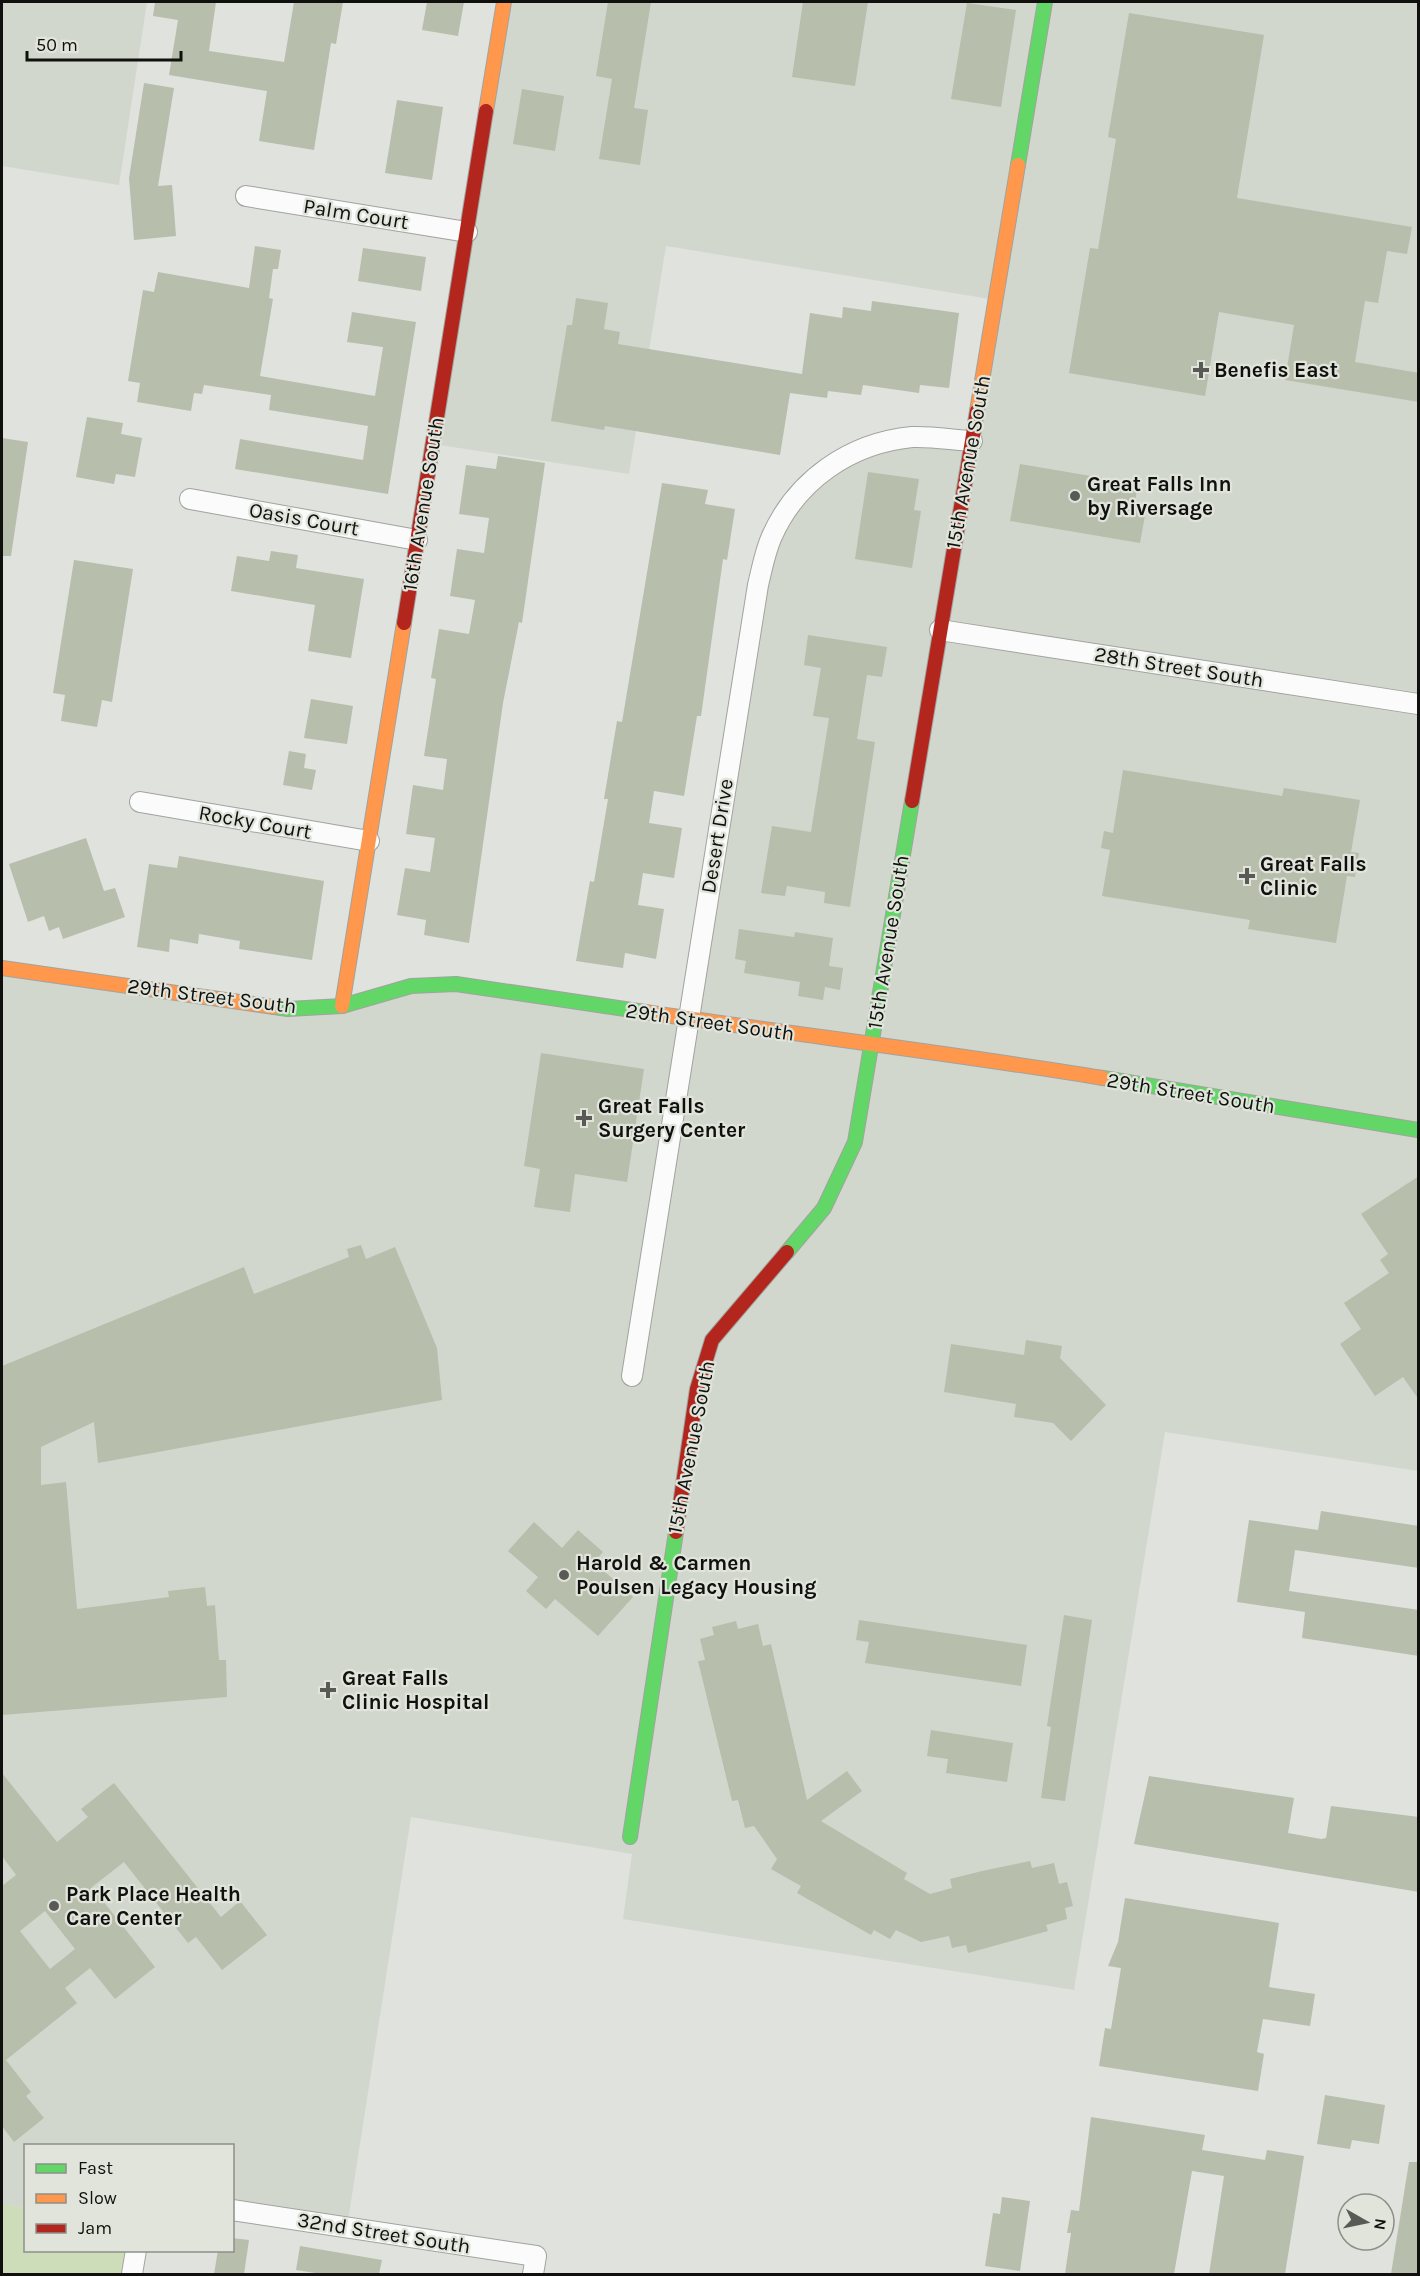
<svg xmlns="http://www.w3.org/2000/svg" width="1420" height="2276" font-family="Karla,sans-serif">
	<rect width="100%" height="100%" fill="#e0e2dd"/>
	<g fill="#d2d7cd">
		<path d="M 2,2 L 147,2 L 119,185 L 2,166 Z"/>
		<path d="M 504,2 L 1418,2 L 1418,1471 L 1165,1432 L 1074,1990 L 623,1919 L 632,1854 L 411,1817 L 347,2227 L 233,2210 L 232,2146 L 26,2146 L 25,2208 L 2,2203 L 2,968 L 288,1009 L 411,986 L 687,1019 L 758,585 L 797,493 L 870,447 L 972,441 L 996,300 L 666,246 L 629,474 L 433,444 Z"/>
	</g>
	<path fill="#cddcb9" d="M 2,2203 L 25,2208 L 26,2250 L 136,2251 L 132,2274 L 2,2274 Z"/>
	<g fill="#b7beac" fill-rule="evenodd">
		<path d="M 155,2 L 216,2 L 209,51 L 284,62 L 294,2 L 343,2 L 336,44 L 331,43 L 314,150 L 259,141 L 267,91 L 169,75 L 178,20 L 153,16 Z"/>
		<path d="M 427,2 L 464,2 L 458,36 L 422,30 Z"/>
		<path d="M 608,2 L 651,2 L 634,108 L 648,110 L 640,165 L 599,159 L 612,79 L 596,76 Z"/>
		<path d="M 803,2 L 868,2 L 855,86 L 792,77 Z"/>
		<path d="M 967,3 L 1016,10 L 1001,107 L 951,99 Z"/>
		<path d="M 1129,13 L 1264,35 L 1237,198 L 1412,227 L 1407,254 L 1387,251 L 1378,303 L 1365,301 L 1355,362 L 1419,373 L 1419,402 L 1285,380 L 1294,325 L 1219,312 L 1205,396 L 1069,373 L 1090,248 L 1098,249 L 1116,139 L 1108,137 Z"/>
		<path d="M 144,83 L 174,88 L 158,186 L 172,185 L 176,236 L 134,240 L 129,178 Z"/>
		<path d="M 522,89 L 564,96 L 555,151 L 513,144 Z"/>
		<path d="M 397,100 L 443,107 L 432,180 L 385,173 Z"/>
		<path d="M 255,246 L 281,250 L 278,269 L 273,269 L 269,298 L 273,299 L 260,376 L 375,396 L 383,347 L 347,342 L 352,312 L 416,322 L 388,494 L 235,469 L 240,439 L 363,460 L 368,426 L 269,410 L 271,395 L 204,385 L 202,394 L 194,393 L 191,411 L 137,402 L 140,383 L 128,381 L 143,290 L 154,292 L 158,272 L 249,288 Z"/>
		<path d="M 363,248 L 426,257 L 421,291 L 358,281 Z"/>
		<path d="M 576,298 L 608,303 L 604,329 L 620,332 L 618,344 L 802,374 L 810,313 L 842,318 L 843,307 L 871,311 L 872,301 L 959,313 L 949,388 L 920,385 L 919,393 L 863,385 L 861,395 L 828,391 L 827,398 L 790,393 L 780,455 L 605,426 L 604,430 L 551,421 L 567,325 L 572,325 Z"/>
		<path d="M 87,417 L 123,423 L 121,434 L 142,438 L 135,477 L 116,474 L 114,484 L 76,477 Z"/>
		<path d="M 2,438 L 28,442 L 11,556 L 2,556 Z"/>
		<path d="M 498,456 L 545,463 L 522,623 L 519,622 L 503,703 L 469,943 L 424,935 L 426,920 L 397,915 L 405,868 L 430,872 L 435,838 L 406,834 L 413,785 L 443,790 L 447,759 L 424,756 L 436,679 L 431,678 L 439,629 L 469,634 L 475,600 L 450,596 L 457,549 L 484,553 L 489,518 L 459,514 L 466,465 L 496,469 Z"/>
		<path d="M 1020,464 L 1138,484 L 1134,508 L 1146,510 L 1140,543 L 1010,521 Z"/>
		<path d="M 868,472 L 919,479 L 914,510 L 921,511 L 912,568 L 855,559 Z"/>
		<path d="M 662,483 L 708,490 L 705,504 L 735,509 L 727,560 L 723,559 L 701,716 L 697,716 L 684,796 L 654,791 L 649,823 L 682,828 L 674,878 L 643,873 L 638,905 L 664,909 L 656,959 L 625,953 L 623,968 L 576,961 L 590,881 L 594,882 L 608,799 L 604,799 L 617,721 L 622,722 Z"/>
		<path d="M 271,551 L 298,555 L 296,568 L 364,579 L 351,658 L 308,651 L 315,605 L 231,591 L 237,556 L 269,561 Z"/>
		<path d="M 74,560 L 133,569 L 112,702 L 102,700 L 97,727 L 61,721 L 65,695 L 53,693 Z"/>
		<path d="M 808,635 L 887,647 L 882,677 L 867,675 L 857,739 L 875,742 L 850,907 L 824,903 L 825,892 L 787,886 L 785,896 L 761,893 L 772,826 L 811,832 L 829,718 L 813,716 L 821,668 L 804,665 Z"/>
		<path d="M 311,699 L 353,706 L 347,744 L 304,738 Z"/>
		<path d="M 289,751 L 306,754 L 304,768 L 316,770 L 312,790 L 283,785 Z"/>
		<path d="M 1123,770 L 1282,796 L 1284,788 L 1360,800 L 1351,852 L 1359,853 L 1355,877 L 1347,876 L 1336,943 L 1248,929 L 1250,920 L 1102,896 L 1110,850 L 1101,848 L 1104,831 L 1113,833 Z"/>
		<path d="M 86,838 L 104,891 L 115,888 L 125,917 L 63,939 L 59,927 L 49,931 L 44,916 L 28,922 L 9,864 Z"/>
		<path d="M 179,856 L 324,881 L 312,960 L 239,949 L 240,941 L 199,934 L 198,944 L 170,939 L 169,952 L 137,947 L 149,864 L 177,868 Z"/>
		<path d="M 739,929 L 794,937 L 795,932 L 833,938 L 829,966 L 843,968 L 840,990 L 825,987 L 823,1000 L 798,996 L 800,982 L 744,973 L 746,961 L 735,959 Z"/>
		<path d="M 541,1053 L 644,1069 L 627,1182 L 575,1174 L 570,1212 L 534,1207 L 540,1169 L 524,1166 Z"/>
		<path d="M 1419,1176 L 1419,1400 L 1403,1377 L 1375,1396 L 1340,1344 L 1361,1329 L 1344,1303 L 1389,1273 L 1380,1260 L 1388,1254 L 1361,1214 Z"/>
		<path d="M 361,1245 L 366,1259 L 395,1247 L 437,1348 L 442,1400 L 98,1463 L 94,1422 L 41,1447 L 41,1485 L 66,1482 L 77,1609 L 169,1597 L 168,1591 L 205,1587 L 207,1606 L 215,1605 L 219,1660 L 226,1660 L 227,1697 L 2,1715 L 2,1366 L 244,1267 L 254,1294 L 349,1257 L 347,1249 Z"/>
		<path d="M 1026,1340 L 1062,1346 L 1060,1358 L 1106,1405 L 1071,1441 L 1053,1423 L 1014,1417 L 1016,1404 L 944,1392 L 951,1344 L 1024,1355 Z"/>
		<path d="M 1321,1511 L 1419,1526 L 1419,1568 L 1295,1550 L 1289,1591 L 1419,1610 L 1419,1656 L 1302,1638 L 1305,1612 L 1237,1602 L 1249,1520 L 1318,1530 Z"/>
		<path d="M 534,1522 L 562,1548 L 578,1530 L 603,1552 L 594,1562 L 633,1597 L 598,1636 L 555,1599 L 546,1609 L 526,1591 L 538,1577 L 508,1551 Z"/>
		<path d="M 1064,1615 L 1092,1620 L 1065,1801 L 1041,1798 L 1051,1727 L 1047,1726 Z"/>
		<path d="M 859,1620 L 1027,1645 L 1021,1686 L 865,1663 L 869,1642 L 856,1640 Z"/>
		<path d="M 736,1621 L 738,1629 L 758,1624 L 763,1646 L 771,1644 L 807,1800 L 847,1771 L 862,1791 L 821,1821 L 907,1873 L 904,1879 L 930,1894 L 952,1888 L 950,1879 L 982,1871 L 1030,1861 L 1032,1868 L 1054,1863 L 1059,1884 L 1067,1882 L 1073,1906 L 1065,1908 L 1067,1919 L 1046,1925 L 1048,1931 L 968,1953 L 966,1945 L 952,1948 L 949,1936 L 921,1942 L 896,1930 L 890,1939 L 874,1930 L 871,1935 L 797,1893 L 801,1886 L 771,1869 L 777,1859 L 754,1826 L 745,1828 L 738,1800 L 732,1801 L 698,1661 L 705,1660 L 700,1639 L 714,1635 L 712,1627 Z"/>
		<path d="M 931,1730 L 1013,1743 L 1007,1782 L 946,1773 L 948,1759 L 927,1756 Z"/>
		<path d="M 2,1773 L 57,1842 L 88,1817 L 81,1809 L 114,1783 L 221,1917 L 240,1901 L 267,1935 L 222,1970 L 196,1937 L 188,1943 L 124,1862 L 92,1887 L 155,1967 L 115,1999 L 90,1968 L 65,1988 L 77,2003 L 6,2060 L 31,2092 L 26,2096 L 44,2118 L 14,2142 L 2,2126 L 2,1886 L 16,1875 L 2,1856 ZM 45,1911 L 75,1949 L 50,1969 L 20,1931 Z"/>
		<path d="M 1149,1776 L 1294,1798 L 1288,1833 L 1321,1839 L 1326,1838 L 1331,1806 L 1419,1817 L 1419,1892 L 1134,1844 Z"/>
		<path d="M 1125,1898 L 1279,1923 L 1269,1987 L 1315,1994 L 1310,2026 L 1263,2019 L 1257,2052 L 1264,2054 L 1258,2091 L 1099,2066 L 1105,2028 L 1111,2029 L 1121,1968 L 1108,1966 L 1118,1942 Z"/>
		<path d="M 1325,2095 L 1385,2105 L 1379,2144 L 1352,2140 L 1350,2149 L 1317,2144 Z"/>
		<path d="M 1091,2117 L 1205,2135 L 1202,2150 L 1265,2160 L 1267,2150 L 1304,2156 L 1285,2274 L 1209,2274 L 1224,2176 L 1192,2171 L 1174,2274 L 1065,2274 L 1071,2233 L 1067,2233 L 1071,2210 L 1079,2211 Z"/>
		<path d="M 1409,2162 L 1419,2162 L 1419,2274 L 1391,2274 Z"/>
		<path d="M 1002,2197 L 1030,2201 L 1020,2271 L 985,2266 L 993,2213 L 1000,2214 Z"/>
		<path d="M 232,2238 L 249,2240 L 244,2274 L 214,2274 L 218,2250 L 232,2250 Z"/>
		<path d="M 300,2246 L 382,2260 L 379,2274 L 322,2274 L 296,2270 Z"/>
	</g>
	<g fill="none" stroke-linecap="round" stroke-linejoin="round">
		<g stroke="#a1a39f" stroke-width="22">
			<g id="street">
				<path d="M 246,196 L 467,232"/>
				<path d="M 190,499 L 417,540"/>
				<path d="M 940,630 L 1418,704"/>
				<path d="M 140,802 L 369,841"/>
				<path d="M 632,1376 L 758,585 C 762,569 765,551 772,536 C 797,480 850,443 912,437 C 931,436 953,440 972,441"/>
				<path d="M 232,2210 L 536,2256 L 533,2274"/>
				<path d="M 132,2274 L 136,2250"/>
			</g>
		</g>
		<g stroke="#a1a39f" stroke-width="16">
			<g id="fast">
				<path d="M 1018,165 L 1045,2"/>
				<path d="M 274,1007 L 288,1009 L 342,1006 L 411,986 L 456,984 L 645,1012"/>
				<path d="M 1103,1078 L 1418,1130"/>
				<path d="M 787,1252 L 824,1208 L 855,1142 L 912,801"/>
				<path d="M 630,1837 L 676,1532"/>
			</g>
		</g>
		<g stroke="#a1a39f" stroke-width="16">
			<g id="slow">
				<path d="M 486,111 L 504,2"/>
				<path d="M 977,411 L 1018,165"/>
				<path d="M 2,968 L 274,1007"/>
				<path d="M 342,1006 L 404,623"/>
				<path d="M 645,1012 C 798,1035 951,1053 1103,1078"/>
			</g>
		</g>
		<g stroke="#a1a39f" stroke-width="16">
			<g id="jam">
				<path d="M 404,623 L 486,111"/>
				<path d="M 912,801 L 977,411"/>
				<path d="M 676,1532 L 697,1389 L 712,1340 L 787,1252"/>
			</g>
		</g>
		<use href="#street" stroke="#fafbfa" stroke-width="20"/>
		<use href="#fast" stroke="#63d668" stroke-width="14"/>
		<use href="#slow" stroke="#ff974d" stroke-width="14"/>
		<use href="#jam" stroke="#b3261e" stroke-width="14"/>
	</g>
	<g fill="#595a56" stroke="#e0e4db" stroke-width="2">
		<path d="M1198 361h6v6h6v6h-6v6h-6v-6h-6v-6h6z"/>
		<circle cx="1075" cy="496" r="6"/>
		<path d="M1244 867h6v6h6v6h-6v6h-6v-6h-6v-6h6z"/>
		<path d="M581 1109h6v6h6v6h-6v6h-6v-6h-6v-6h6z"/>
		<circle cx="564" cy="1575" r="6"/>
		<path d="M325 1681h6v6h6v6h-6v6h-6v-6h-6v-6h6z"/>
		<circle cx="54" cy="1906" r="6"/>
	</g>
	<g text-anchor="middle" stroke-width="4.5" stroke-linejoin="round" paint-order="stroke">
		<g font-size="21" fill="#10110e" stroke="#e0e4db">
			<text transform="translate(356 214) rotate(9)" y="7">Palm Court</text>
			<text transform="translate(968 462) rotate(-80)" y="7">15th Avenue South</text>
			<text transform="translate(423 504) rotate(-81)" y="7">16th Avenue South</text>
			<text transform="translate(304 519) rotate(10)" y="7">Oasis Court</text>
			<text transform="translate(1179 667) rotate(9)" y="7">28th Street South</text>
			<text transform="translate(255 822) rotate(10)" y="7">Rocky Court</text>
			<text transform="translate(717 836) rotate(-81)" y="7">Desert Drive</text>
			<text transform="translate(888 942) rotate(-81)" y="7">15th Avenue South</text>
			<text transform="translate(212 996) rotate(7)" y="7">29th Street South</text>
			<text transform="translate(710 1022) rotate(8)" y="7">29th Street South</text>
			<text transform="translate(1191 1093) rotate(9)" y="7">29th Street South</text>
			<text transform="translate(691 1447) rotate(-79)" y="7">15th Avenue South</text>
			<text transform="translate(384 2233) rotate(9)" y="7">32nd Street South</text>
		</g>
		<g font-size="21" font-weight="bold" fill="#10110e" stroke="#e0e4db" text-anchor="start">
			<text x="1214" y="377">Benefis East</text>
			<text x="1087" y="491">Great Falls Inn<tspan x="1087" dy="24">by Riversage</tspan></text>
			<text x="1260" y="871">Great Falls<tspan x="1260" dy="24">Clinic</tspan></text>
			<text x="598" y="1113">Great Falls<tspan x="598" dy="24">Surgery Center</tspan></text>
			<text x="576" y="1570">Harold &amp; Carmen<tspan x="576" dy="24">Poulsen Legacy Housing</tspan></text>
			<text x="342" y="1685">Great Falls<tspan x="342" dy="24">Clinic Hospital</tspan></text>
			<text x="66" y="1901">Park Place Health<tspan x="66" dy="24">Care Center</tspan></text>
		</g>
	</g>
	<rect width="1420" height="2276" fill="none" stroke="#10110e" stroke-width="6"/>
	<rect x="24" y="2144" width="210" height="108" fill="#e0e4db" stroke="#8d9089" stroke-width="1.5"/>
	<rect x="36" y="2164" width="30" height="9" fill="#63d668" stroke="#8d9089" stroke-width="1.5"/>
	<text x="78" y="2174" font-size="18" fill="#10110e">Fast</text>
	<rect x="36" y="2194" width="30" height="9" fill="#ff974d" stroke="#8d9089" stroke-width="1.5"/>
	<text x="78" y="2204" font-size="18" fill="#10110e">Slow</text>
	<rect x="36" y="2224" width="30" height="9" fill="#b3261e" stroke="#8d9089" stroke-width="1.5"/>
	<text x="78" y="2234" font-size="18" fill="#10110e">Jam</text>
	<g transform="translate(1366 2222) rotate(99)"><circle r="28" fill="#e0e4db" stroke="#8d9089" stroke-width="1.5"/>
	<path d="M0-4.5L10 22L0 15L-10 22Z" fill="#595a56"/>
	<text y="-9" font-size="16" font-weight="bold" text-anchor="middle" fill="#10110e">N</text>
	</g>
	<path d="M27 51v9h154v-9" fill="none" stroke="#10110e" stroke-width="3"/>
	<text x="36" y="51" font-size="18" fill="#10110e" stroke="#e0e4db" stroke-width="4.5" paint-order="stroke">50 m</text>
</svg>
